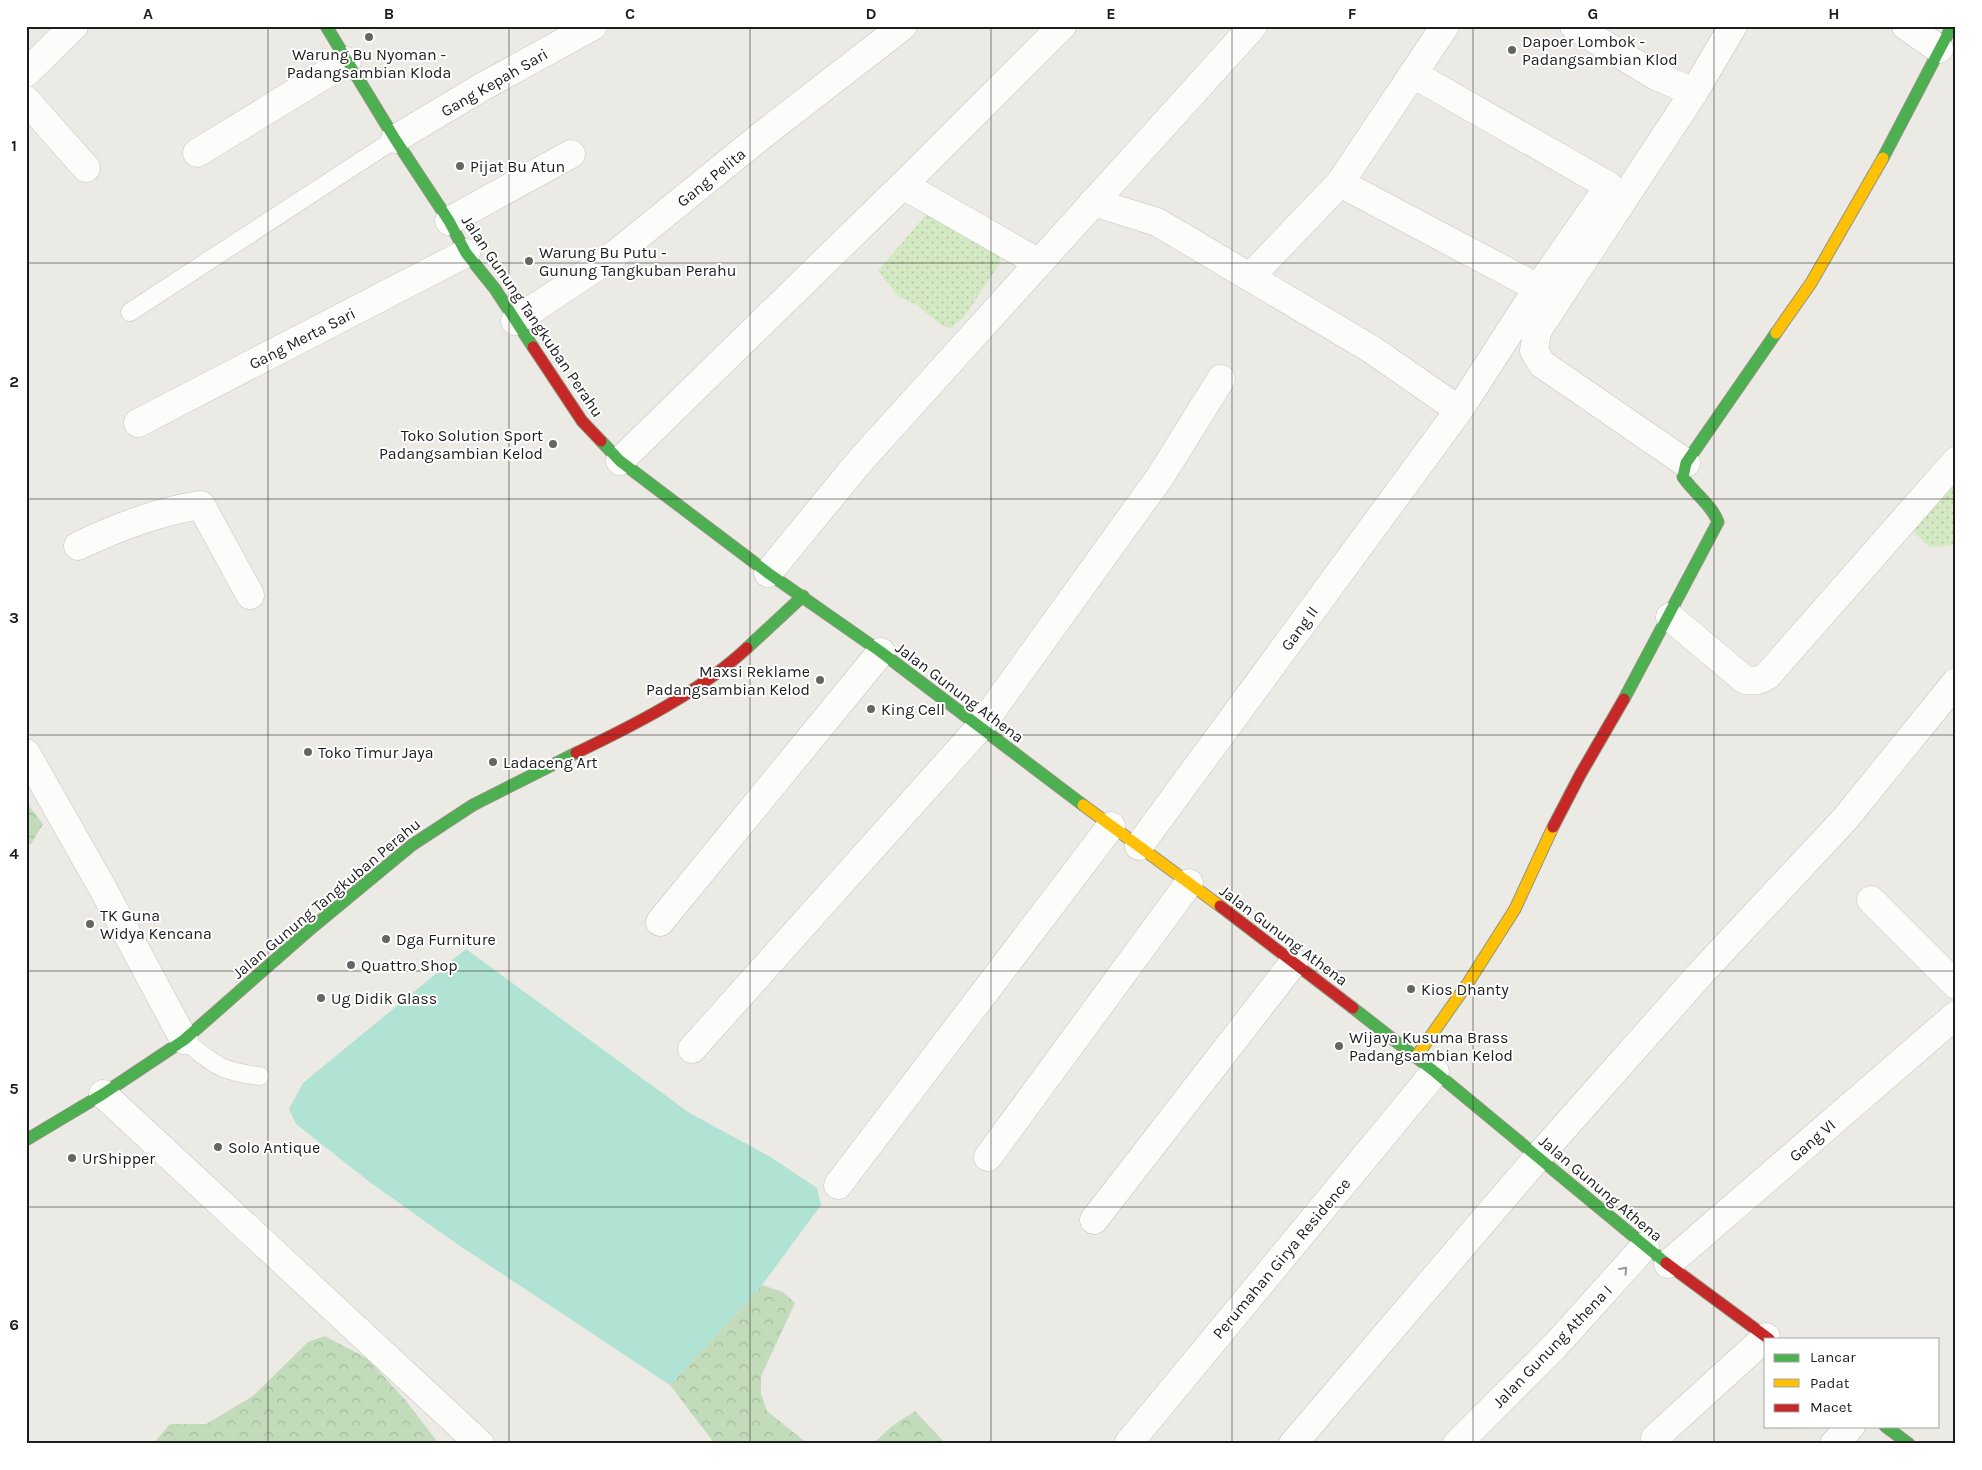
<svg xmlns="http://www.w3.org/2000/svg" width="1982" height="1470" font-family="Karla,sans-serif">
	<defs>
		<pattern id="forest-crowns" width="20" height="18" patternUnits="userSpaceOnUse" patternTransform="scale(1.25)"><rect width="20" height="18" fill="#c2dbba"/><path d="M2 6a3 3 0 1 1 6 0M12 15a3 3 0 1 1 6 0" fill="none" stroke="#a6bc9f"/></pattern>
		<pattern id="garden-dots" width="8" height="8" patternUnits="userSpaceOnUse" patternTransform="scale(1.25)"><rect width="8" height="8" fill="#d3e9c3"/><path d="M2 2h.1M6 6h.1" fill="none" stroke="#b5c7a7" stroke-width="1.8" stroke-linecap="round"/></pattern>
	</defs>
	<rect width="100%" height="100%" fill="#ebeae5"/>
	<g fill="url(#forest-crowns)">
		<path d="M 26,802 L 43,824 L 31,844 L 26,847 Z"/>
		<path d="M 762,1285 L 783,1292 L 795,1303 L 761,1376 L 761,1394 L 767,1411 L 808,1444 L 715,1444 L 670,1385 Z"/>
		<path d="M 325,1336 L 368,1359 L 406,1401 L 439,1444 L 153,1444 L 170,1424 L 206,1424 L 253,1396 L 308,1342 Z"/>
		<path d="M 915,1411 L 946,1444 L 873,1444 L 892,1426 Z"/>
	</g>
	<g fill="url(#garden-dots)">
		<path d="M 929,211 L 998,253 L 1001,261 L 965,316 L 951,328 L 943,326 L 915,304 L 899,297 L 878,271 Z"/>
		<path d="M 1956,471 L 1956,545 L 1930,547 L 1908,527 Z"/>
	</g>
	<path fill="#b0e3d3" d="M 466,949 L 688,1112 L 772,1158 L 817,1188 L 821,1205 L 762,1285 L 670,1385 L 457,1244 L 371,1183 L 296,1124 L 289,1109 L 303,1083 Z"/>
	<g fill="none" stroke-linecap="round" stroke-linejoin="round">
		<g stroke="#c4c4c1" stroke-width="19">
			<g id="lane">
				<path d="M 130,312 L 395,139"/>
				<path d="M 184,1040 C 213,1064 221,1072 260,1076"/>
			</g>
		</g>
		<g stroke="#c4c4c1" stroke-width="29">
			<g id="street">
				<path d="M 1574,26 L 1656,76 L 1694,92"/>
				<path d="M 1906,26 L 1939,49"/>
				<path d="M 26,73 L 74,26"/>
				<path d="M 26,100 L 86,168"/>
				<path d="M 395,139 L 482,87 L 593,26"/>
				<path d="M 197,153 L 347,61"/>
				<path d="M 1340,183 L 1538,288"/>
				<path d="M 903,185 L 1039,263"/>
				<path d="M 1093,202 L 1157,222 L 1371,349 L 1459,410"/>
				<path d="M 449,221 L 571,154"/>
				<path d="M 1250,277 L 1340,183 L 1445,26"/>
				<path d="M 515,321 L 613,256 L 761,136 L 903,26"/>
				<path d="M 138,423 L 466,253"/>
				<path d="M 620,461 L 903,185 L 1062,26"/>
				<path d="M 1686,463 L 1542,364 L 1534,351 L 1537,331 L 1694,92 L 1733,26"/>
				<path d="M 78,546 C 113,529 162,510 201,505 L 250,595"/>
				<path d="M 768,573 L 860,461 L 1253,26"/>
				<path d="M 1670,617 L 1745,680 C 1754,681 1759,681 1767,676 L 1956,461"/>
				<path d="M 26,753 L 102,887 L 184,1040"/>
				<path d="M 1139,846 L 1459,410 L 1538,288 L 1609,186 L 1413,74"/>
				<path d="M 1871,900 L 1956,985"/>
				<path d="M 660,922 L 881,652"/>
				<path d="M 692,1049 L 980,727 L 1160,477 L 1221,379"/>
				<path d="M 103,1094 L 480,1444"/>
				<path d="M 988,1157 L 1189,883"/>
				<path d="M 838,1185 L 1111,826"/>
				<path d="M 1094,1220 L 1294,962"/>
				<path d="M 1668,1264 L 1956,1015"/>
				<path d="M 1655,1438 L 1766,1337"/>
				<path d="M 1128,1444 L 1435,1072"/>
				<path d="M 1293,1444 L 1538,1157 L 1701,973 L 1845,819 L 1956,682"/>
				<path d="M 1457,1444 L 1555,1346 L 1645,1246"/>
				<path d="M 1834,1444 L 1851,1426"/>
			</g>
		</g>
		<g stroke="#90957d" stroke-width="13">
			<g id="fast">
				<path d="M 326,26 L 395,139 L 449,221 L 466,253 L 495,289 L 533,347"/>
				<path d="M 1883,158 L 1952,26"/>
				<path d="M 601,441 L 620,461 L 768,573 L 881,652 L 1083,805"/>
				<path d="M 747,648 L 803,596"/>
				<path d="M 1624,699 L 1718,522 C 1712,505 1693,492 1683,477 L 1686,463 L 1776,333"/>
				<path d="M 1353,1008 L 1435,1072 L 1666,1263"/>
				<path d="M 26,1140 L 103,1094 L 184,1040 L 308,931 L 412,845 L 473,805 L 576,753"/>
				<path d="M 1885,1426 L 1909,1444"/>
			</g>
		</g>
		<g stroke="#90957d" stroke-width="13">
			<g id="slow">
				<path d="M 1776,333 L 1811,283 L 1883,158"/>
				<path d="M 1083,805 L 1220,906"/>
				<path d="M 1416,1057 L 1468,983 L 1515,909 L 1553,827"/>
			</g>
		</g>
		<g stroke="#90957d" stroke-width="13">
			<g id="jam">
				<path d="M 533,347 L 582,421 L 601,441"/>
				<path d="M 576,753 C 634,725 700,692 747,648"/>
				<path d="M 1553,827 L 1580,775 L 1624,699"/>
				<path d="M 1220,906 L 1353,1008"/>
				<path d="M 1666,1263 L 1769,1339"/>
			</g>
		</g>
		<use href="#lane" stroke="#fcfcfb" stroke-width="18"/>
		<use href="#street" stroke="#fcfcfb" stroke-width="28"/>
		<use href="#fast" stroke="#4caf50" stroke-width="11"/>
		<use href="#slow" stroke="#ffc107" stroke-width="11"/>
		<use href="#jam" stroke="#c62828" stroke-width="11"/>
	</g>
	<defs><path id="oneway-chevron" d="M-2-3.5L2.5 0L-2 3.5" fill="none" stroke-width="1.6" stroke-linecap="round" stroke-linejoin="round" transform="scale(1.25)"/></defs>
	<use stroke="#989897" href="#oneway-chevron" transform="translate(1624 1270) rotate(-48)"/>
	<path fill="none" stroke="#1d1d1d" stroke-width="1" stroke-opacity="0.55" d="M 268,26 L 268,1444M 509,26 L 509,1444M 750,26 L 750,1444M 991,26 L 991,1444M 1232,26 L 1232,1444M 1473,26 L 1473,1444M 1714,26 L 1714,1444M 26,263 L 1956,263M 26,499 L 1956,499M 26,735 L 1956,735M 26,971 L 1956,971M 26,1207 L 1956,1207"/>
	<g fill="#656563" stroke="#fff" stroke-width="2">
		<circle cx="369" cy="37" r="5"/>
		<circle cx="1512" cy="50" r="5"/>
		<circle cx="460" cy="166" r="5"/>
		<circle cx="529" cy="261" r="5"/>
		<circle cx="553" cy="444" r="5"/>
		<circle cx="820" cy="680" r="5"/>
		<circle cx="871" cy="709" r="5"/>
		<circle cx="308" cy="752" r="5"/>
		<circle cx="493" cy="762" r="5"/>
		<circle cx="90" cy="924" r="5"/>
		<circle cx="386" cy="939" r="5"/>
		<circle cx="351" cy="965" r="5"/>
		<circle cx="1411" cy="989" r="5"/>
		<circle cx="321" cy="998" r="5"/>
		<circle cx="1339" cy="1046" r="5"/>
		<circle cx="218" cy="1147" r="5"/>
		<circle cx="72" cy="1158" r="5"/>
	</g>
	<g text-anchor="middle" stroke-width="4" stroke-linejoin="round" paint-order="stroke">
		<g font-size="16" fill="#1d1d1d" stroke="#fff" text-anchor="start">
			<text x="1522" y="47">Dapoer Lombok -<tspan x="1522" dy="18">Padangsambian Klod</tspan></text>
			<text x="369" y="60" text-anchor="middle">Warung Bu Nyoman -<tspan x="369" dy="18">Padangsambian Kloda</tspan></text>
			<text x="470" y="172">Pijat Bu Atun</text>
			<text x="539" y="258">Warung Bu Putu -<tspan x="539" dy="18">Gunung Tangkuban Perahu</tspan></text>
			<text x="543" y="441" text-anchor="end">Toko Solution Sport<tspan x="543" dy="18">Padangsambian Kelod</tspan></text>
			<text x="810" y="677" text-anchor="end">Maxsi Reklame<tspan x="810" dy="18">Padangsambian Kelod</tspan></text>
			<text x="881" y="715">King Cell</text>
			<text x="318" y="758">Toko Timur Jaya</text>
			<text x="503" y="768">Ladaceng Art</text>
			<text x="100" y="921">TK Guna<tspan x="100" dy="18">Widya Kencana</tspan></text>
			<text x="396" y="945">Dga Furniture</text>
			<text x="361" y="971">Quattro Shop</text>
			<text x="1421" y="995">Kios Dhanty</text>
			<text x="331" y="1004">Ug Didik Glass</text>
			<text x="1349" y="1043">Wijaya Kusuma Brass<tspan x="1349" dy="18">Padangsambian Kelod</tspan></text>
			<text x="228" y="1153">Solo Antique</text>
			<text x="82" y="1164">UrShipper</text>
		</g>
		<g font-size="16" fill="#1d1d1d" stroke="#fff">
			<text transform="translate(494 82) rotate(-30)" y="6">Gang Kepah Sari</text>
			<text transform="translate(711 177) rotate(-39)" y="6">Gang Pelita</text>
			<text transform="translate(533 316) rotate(56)" y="6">Jalan Gunung Tangkuban Perahu</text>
			<text transform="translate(302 338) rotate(-27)" y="6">Gang Merta Sari</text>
			<text transform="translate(1299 628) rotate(-54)" y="6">Gang II</text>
			<text transform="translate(960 692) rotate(37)" y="6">Jalan Gunung Athena</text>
			<text transform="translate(326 898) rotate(-40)" y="6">Jalan Gunung Tangkuban Perahu</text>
			<text transform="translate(1284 935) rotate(37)" y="6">Jalan Gunung Athena</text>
			<text transform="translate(1812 1140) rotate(-41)" y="6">Gang VI</text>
			<text transform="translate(1601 1188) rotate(40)" y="6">Jalan Gunung Athena</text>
			<text transform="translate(1281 1258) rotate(-50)" y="6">Perumahan Girya Residence</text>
			<text transform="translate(1552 1346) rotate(-46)" y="6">Jalan Gunung Athena I</text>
		</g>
	</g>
	<rect width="1982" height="1470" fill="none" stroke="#ffffff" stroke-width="55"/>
	<rect x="1764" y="1338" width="175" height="90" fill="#ffffff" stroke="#a5a5a5"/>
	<rect x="1774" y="1354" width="25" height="8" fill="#4caf50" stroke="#a5a5a5"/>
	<text x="1810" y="1362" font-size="15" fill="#1d1d1d">Lancar</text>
	<rect x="1774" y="1379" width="25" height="8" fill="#ffc107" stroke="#a5a5a5"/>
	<text x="1810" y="1388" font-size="15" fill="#1d1d1d">Padat</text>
	<rect x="1774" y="1404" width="25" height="8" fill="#c62828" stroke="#a5a5a5"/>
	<text x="1810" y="1412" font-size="15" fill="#1d1d1d">Macet</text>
	<rect x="28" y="28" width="1926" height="1414" fill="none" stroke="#1d1d1d" stroke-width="2"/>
	<g font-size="16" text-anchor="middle" font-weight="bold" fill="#1d1d1d">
		<text x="148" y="19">A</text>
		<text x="389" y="19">B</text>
		<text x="630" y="19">C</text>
		<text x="871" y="19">D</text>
		<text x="1111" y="19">E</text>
		<text x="1352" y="19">F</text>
		<text x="1593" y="19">G</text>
		<text x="1834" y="19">H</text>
		<text x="14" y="151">1</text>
		<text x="14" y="387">2</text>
		<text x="14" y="623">3</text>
		<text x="14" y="859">4</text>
		<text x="14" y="1094">5</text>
		<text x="14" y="1330">6</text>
	</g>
</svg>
